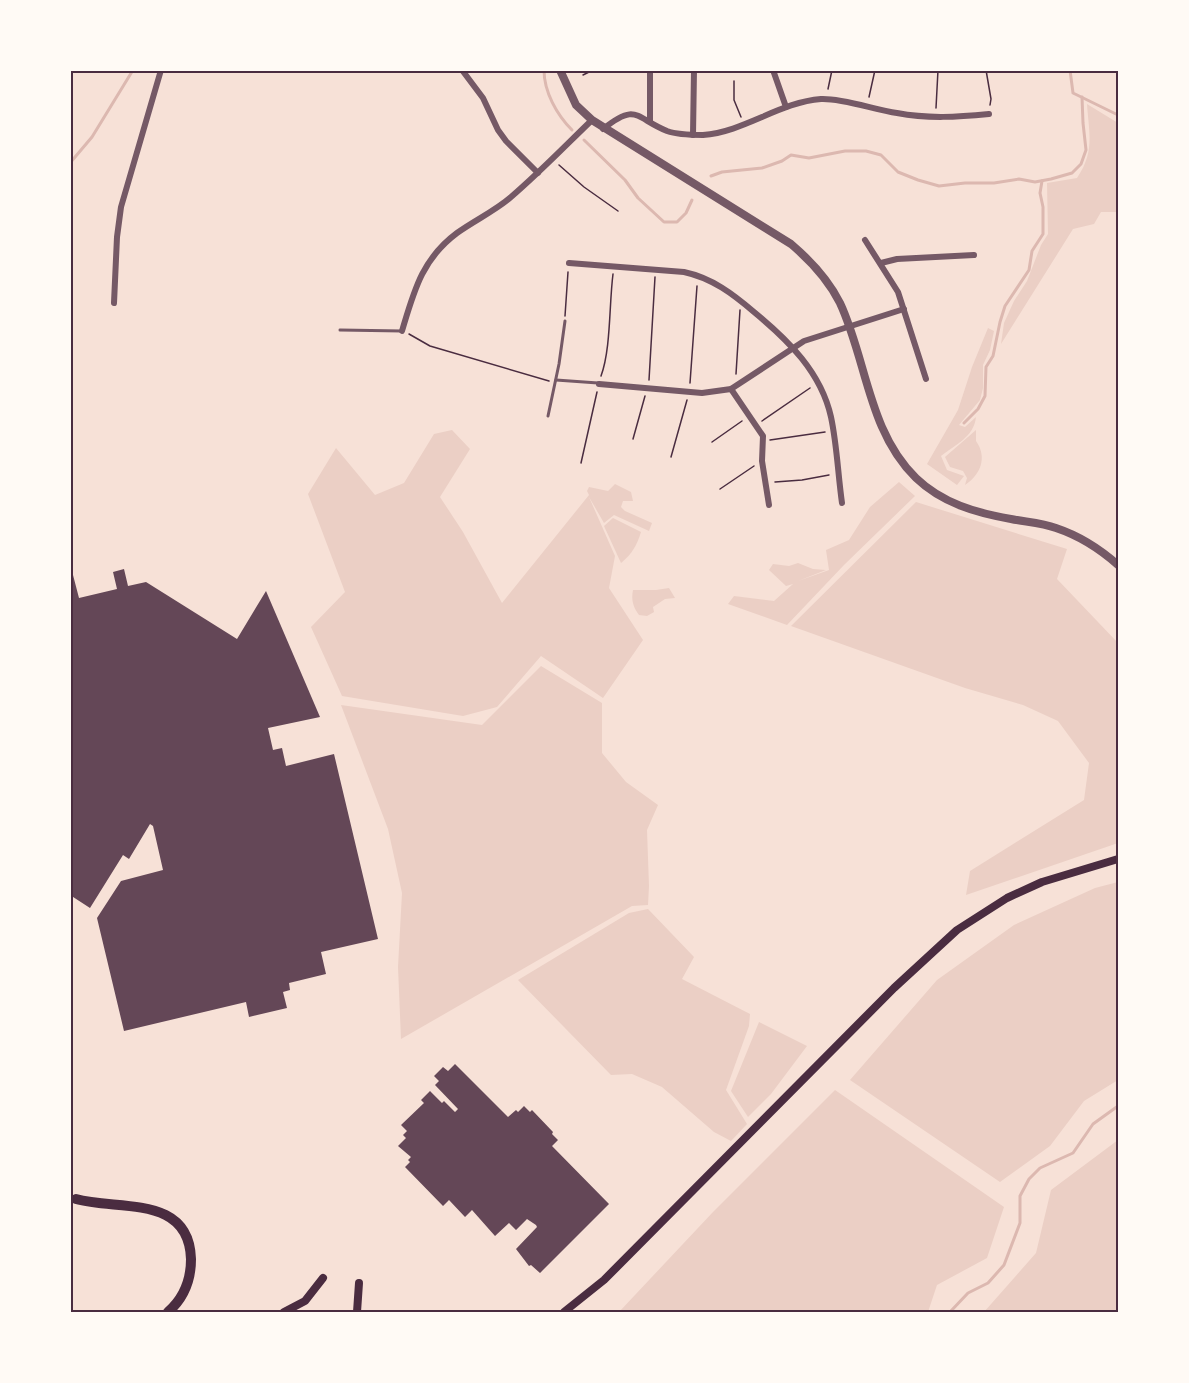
<svg xmlns="http://www.w3.org/2000/svg" width="1189" height="1383" font-family="'PT Sans Narrow',sans-serif">
	<rect width="100%" height="100%" fill="#f7e1d7"/>
	<g fill="#ebcfc5">
		<path d="M 1087,104 L 1118,123 L 1118,212 L 1101,212 L 1094,224 L 1073,229 L 1001,344 L 1004,323 L 1014,301 L 1027,281 L 1041,245 L 1048,234 L 1047,183 L 1077,178 C 1095,151 1089,134 1087,104 Z"/>
		<path d="M 988,328 L 994,331 L 990,350 L 983,365 L 983,388 L 980,400 L 959,425 L 965,427 L 976,417 C 974,437 955,445 941,456 L 947,470 L 964,476 L 957,485 L 927,464 L 958,410 L 972,367 Z"/>
		<path d="M 452,430 L 470,449 L 440,497 L 463,532 L 502,603 L 589,495 L 587,491 L 589,487 L 608,491 L 615,484 L 631,492 L 633,501 L 623,501 L 621,507 L 625,511 L 652,523 L 649,531 L 614,515 L 604,523 L 589,497 L 615,556 L 609,588 L 643,640 L 603,698 L 541,656 L 497,707 L 463,716 L 342,696 L 311,627 L 345,592 L 308,494 L 336,448 L 375,495 L 404,483 L 434,434 Z"/>
		<path d="M 976,430 L 976,441 C 988,458 980,475 965,485 L 967,478 L 963,471 L 950,467 L 945,457 Z"/>
		<path d="M 899,482 L 915,496 L 844,565 L 787,625 L 728,604 L 734,596 L 774,601 L 793,584 L 786,586 L 769,570 L 773,564 L 789,566 L 798,563 L 813,569 L 826,570 L 798,581 L 829,570 L 826,550 L 849,540 L 870,507 Z"/>
		<path d="M 916,502 L 1067,549 L 1057,579 L 1118,643 L 1118,843 L 966,895 L 970,871 L 1084,800 L 1089,763 L 1058,721 L 1023,705 L 965,688 L 791,626 Z"/>
		<path d="M 613,518 L 641,532 C 637,545 632,554 621,563 L 604,526 Z"/>
		<path d="M 669,588 L 675,598 L 665,599 L 653,607 L 654,612 L 647,616 L 639,615 C 633,607 631,600 633,590 L 656,590 Z"/>
		<path d="M 541,666 L 602,703 L 602,753 L 626,782 L 658,805 L 647,830 L 649,886 L 648,905 L 632,906 L 401,1039 L 398,967 L 402,893 L 388,829 L 341,705 L 482,725 Z"/>
		<path d="M 1118,882 L 1118,1080 L 1084,1101 L 1050,1146 L 1000,1182 L 850,1080 L 937,980 L 1014,925 L 1095,888 Z"/>
		<path d="M 648,909 L 694,957 L 682,979 L 750,1014 L 749,1026 L 726,1090 L 747,1124 L 731,1141 L 714,1132 L 662,1087 L 632,1074 L 611,1075 L 518,980 L 629,913 Z"/>
		<path d="M 759,1022 L 807,1046 L 771,1094 L 748,1117 L 731,1091 Z"/>
		<path d="M 835,1090 L 1004,1207 L 987,1258 L 937,1285 L 928,1312 L 619,1312 L 713,1212 Z"/>
		<path d="M 1118,1140 L 1118,1312 L 984,1312 L 1036,1253 L 1051,1190 Z"/>
	</g>
	<g fill="none" stroke-linecap="round" stroke-linejoin="round">
		<g stroke="#dcb8b0" stroke-width="3">
			<path d="M 544,70 C 544,92 557,115 572,130"/>
			<path d="M 1070,70 L 1073,93 L 1118,115"/>
			<path d="M 584,140 L 625,180 L 638,198 L 664,222 L 677,222 L 686,213 L 692,200"/>
			<path d="M 70,163 L 92,137 L 133,70"/>
			<path d="M 711,176 L 722,172 L 762,168 L 782,161 L 791,155 L 809,158 L 845,151 L 866,151 L 881,155 L 898,172 L 918,180 L 939,186 L 965,183 L 994,183 L 1019,179 L 1035,182 L 1051,179 L 1072,173 L 1081,164 L 1086,150 L 1083,123 L 1082,97"/>
			<path d="M 964,423 L 978,409 L 985,396 L 986,367 L 993,356 L 1000,322 L 1005,306 L 1029,270 L 1032,251 L 1043,234 L 1043,207 L 1040,193 L 1042,181"/>
			<path d="M 950,1312 L 968,1293 L 988,1283 L 1004,1265 L 1020,1223 L 1020,1196 L 1029,1179 L 1040,1168 L 1073,1153 L 1093,1124 L 1118,1106"/>
		</g>
	</g>
	<g fill="#644757">
		<path d="M 124,569 L 128,586 L 146,582 L 237,639 L 266,591 L 320,717 L 268,728 L 273,750 L 282,748 L 286,766 L 334,754 L 378,939 L 321,952 L 326,974 L 289,983 L 290,990 L 283,992 L 287,1008 L 249,1017 L 246,1002 L 124,1031 L 97,918 L 121,881 L 163,870 L 153,826 L 150,824 L 129,859 L 123,855 L 90,908 L 70,895 L 70,576 L 73,575 L 79,598 L 117,589 L 113,572 Z"/>
		<path d="M 455,1064 L 508,1117 L 516,1110 L 518,1112 L 524,1106 L 530,1112 L 532,1110 L 553,1132 L 552,1134 L 558,1140 L 552,1146 L 609,1204 L 540,1273 L 531,1265 L 529,1266 L 516,1249 L 537,1227 L 536,1225 L 527,1219 L 516,1230 L 509,1223 L 495,1236 L 472,1210 L 465,1217 L 449,1200 L 443,1206 L 405,1167 L 410,1162 L 408,1160 L 411,1157 L 398,1146 L 406,1138 L 403,1135 L 407,1131 L 401,1125 L 424,1103 L 421,1100 L 430,1091 L 442,1103 L 444,1101 L 455,1112 L 458,1109 L 435,1085 L 439,1081 L 434,1076 L 443,1067 L 448,1071 Z"/>
	</g>
	<g fill="none" stroke-linecap="round" stroke-linejoin="round">
		<g stroke="#4a2c40" stroke-width="1.5">
			<path d="M 986,70 L 991,99 L 990,105"/>
			<path d="M 583,75 L 593,70"/>
			<path d="M 734,81 L 734,100 L 741,117"/>
			<path d="M 828,89 L 832,70"/>
			<path d="M 869,97 L 875,70"/>
			<path d="M 936,108 L 938,70"/>
			<path d="M 559,165 L 584,187 L 618,211"/>
			<path d="M 565,316 L 568,272"/>
			<path d="M 409,334 L 430,346 L 549,381"/>
			<path d="M 736,374 L 740,310"/>
			<path d="M 601,376 C 611,349 609,305 613,274"/>
			<path d="M 649,380 L 655,277"/>
			<path d="M 690,383 L 697,286"/>
			<path d="M 762,421 L 810,388"/>
			<path d="M 633,439 L 645,396"/>
			<path d="M 770,440 L 825,432"/>
			<path d="M 712,442 L 742,421"/>
			<path d="M 671,457 L 687,400"/>
			<path d="M 581,463 L 597,392"/>
			<path d="M 775,482 L 802,480 L 829,475"/>
			<path d="M 720,489 L 754,466"/>
		</g>
		<g stroke="#755966" stroke-width="3">
			<path d="M 340,330 L 402,331"/>
			<path d="M 556,380 L 598,383"/>
			<path d="M 548,416 L 559,364 L 565,321"/>
		</g>
		<g stroke="#755966" stroke-width="6">
			<path d="M 462,70 L 483,98 L 498,130 L 506,141 L 538,173"/>
			<path d="M 773,70 L 786,107"/>
			<path d="M 650,121 L 650,70"/>
			<path d="M 603,129 C 637,102 635,118 667,131 C 678,135 692,135 703,135 C 744,132 780,102 821,99 C 843,98 875,110 897,113 C 928,119 958,117 989,114"/>
			<path d="M 693,135 L 694,70"/>
			<path d="M 865,240 L 898,292 L 926,379"/>
			<path d="M 569,263 L 684,272 C 712,278 733,294 754,312 C 788,340 821,372 831,417 C 837,445 838,475 842,503"/>
			<path d="M 881,263 L 897,259 L 974,255"/>
			<path d="M 114,303 L 117,237 L 121,207 L 161,70"/>
			<path d="M 402,331 C 414,291 422,259 457,233 C 475,220 495,211 511,197 C 539,173 565,146 592,120"/>
			<path d="M 599,384 L 702,393 L 731,389 L 804,341 L 904,309"/>
			<path d="M 731,389 L 763,436 L 762,461 L 769,505"/>
		</g>
		<path stroke="#755966" stroke-width="8" d="M 560,70 L 576,105 L 592,120 L 791,244 C 811,261 828,279 840,303 C 867,361 868,431 916,478 C 942,503 976,513 1011,519 C 1026,522 1042,523 1056,528 C 1080,536 1100,549 1118,565"/>
		<g stroke="#4a2c40" stroke-width="8">
			<path d="M 284,1312 L 305,1301 L 323,1278"/>
			<path d="M 357,1312 L 359,1283"/>
			<path d="M 564,1312 L 604,1280 L 894,988 L 957,930 L 1007,898 L 1042,882 L 1118,859"/>
		</g>
		<path stroke="#4a2c40" stroke-width="10" d="M 76,1199 C 118,1211 189,1194 191,1259 C 191,1280 184,1298 168,1312"/>
	</g>
	<rect width="1189" height="1383" fill="none" stroke="#fffaf5" stroke-width="144"/>
	<rect x="72" y="72" width="1045" height="1239" fill="none" stroke="#4a2c40" stroke-width="2"/>
</svg>
